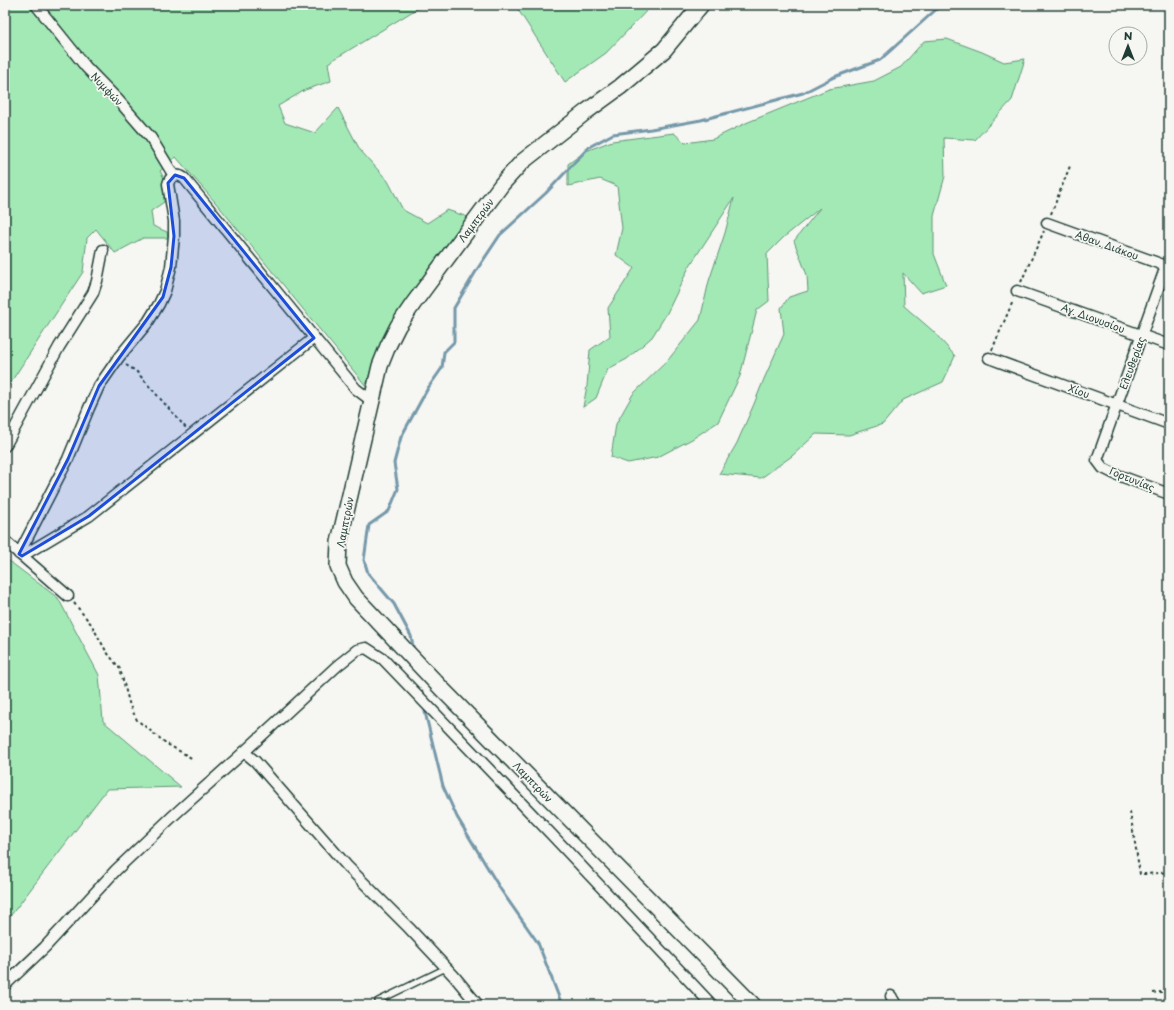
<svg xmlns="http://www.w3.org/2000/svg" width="1174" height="1010" font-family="'Playpen Sans',sans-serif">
	<rect width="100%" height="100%" fill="#f6f6f2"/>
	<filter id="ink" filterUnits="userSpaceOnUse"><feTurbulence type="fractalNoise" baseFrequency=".025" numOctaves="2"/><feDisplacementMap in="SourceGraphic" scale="8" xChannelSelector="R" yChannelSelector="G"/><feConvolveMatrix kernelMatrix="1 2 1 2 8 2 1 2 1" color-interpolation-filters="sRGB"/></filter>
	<g filter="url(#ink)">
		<g fill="#a3e9b6" stroke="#619375">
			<path d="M 5,5 L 423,5 L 328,63 L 331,81 L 305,90 L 278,106 L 285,123 L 315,133 L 338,108 L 360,150 L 388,181 L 403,210 L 427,223 L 447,210 L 468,217 L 393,321 L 374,359 L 366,386 L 221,209 L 176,157 L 160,171 L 164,178 L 164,202 L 151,211 L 153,226 L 167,232 L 168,238 L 143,238 L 115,253 L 96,229 L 87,238 L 83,272 L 5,391 Z"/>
			<path d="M 515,5 L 652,5 L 606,53 L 565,82 Z"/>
			<path d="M 947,39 L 982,52 L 1004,62 L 1025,59 L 1012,100 L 975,140 L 944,138 L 945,176 L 934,216 L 934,254 L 946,285 L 921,293 L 903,273 L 904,306 L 933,331 L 955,356 L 943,382 L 903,400 L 883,424 L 849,435 L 816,434 L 792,456 L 761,478 L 719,474 L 737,443 L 754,404 L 764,379 L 784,334 L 781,308 L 789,297 L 808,291 L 807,275 L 794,241 L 820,208 L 784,237 L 767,254 L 769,301 L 757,310 L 740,376 L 718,422 L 692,439 L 658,457 L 628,463 L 611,457 L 616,424 L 633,394 L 668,360 L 700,320 L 709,281 L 725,233 L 734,198 L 689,267 L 667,313 L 652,337 L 627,359 L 608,369 L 596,398 L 583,407 L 587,386 L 590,350 L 610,336 L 608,308 L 634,268 L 616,255 L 622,228 L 617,186 L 600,179 L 568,186 L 568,164 L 586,151 L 612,141 L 674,133 L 685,143 L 713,139 L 746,123 L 829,89 L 874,81 L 901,67 L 924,41 Z"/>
			<path d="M 5,558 L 58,598 L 99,675 L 103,721 L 181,787 L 107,789 L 5,923 Z"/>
		</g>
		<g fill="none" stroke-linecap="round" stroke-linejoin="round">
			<g stroke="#7498a9" stroke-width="3">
				<path d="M 413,646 L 411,636 L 394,604 L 368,573 L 364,560 L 369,525 L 389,511 L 398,489 L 394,463 L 401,437 L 428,388 L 442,368 L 444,352 L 454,342 L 454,308 L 478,268 L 500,235 L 546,193 L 589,147 L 613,134 L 651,129 L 701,120 L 803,93 L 834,77 L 880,60 L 941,5"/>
				<path d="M 425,712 L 443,786 L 457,817 L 501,890 L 538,943 L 562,1005"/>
			</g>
			<g stroke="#1f3d34" stroke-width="8">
				<path id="lane" d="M 378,1001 L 446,968"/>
			</g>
			<g stroke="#1f3d34" stroke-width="13">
				<g id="street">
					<path d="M 36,5 L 86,67 L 119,101 L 151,138 L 174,176"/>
					<path d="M 1047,223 L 1169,267"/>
					<path d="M 1166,266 L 1097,460 L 1103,468 L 1115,474 L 1169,494"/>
					<path d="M 1017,291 L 1169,345"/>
					<path d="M 989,358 L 1169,424"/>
					<path d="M 5,446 L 59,347 L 93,293 L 97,281 L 103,250"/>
					<path d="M 5,541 L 68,596"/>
					<path d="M 19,554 L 68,459 L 89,408 L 99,386 L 119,357 L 148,322 L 159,304 L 165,291 L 171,267 L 174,236 L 174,221 L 168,184 C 170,176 177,173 184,178 L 356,389 L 372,401"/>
					<path d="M 22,556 L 89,516 L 314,338"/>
					<path d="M 5,985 L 45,947 L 116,870 L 174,815 L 244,752"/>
					<path d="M 891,996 L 896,1005"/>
					<path d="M 478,1005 L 454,976 L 409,928 L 347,866 L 255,761 L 244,752 L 337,666 L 357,650 L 366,648 L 383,659 L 551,834 L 712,1005"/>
				</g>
			</g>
			<g stroke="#1f3d34" stroke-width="18">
				<path id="secondary" d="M 701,5 L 664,50 L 620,87 L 587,111 L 522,162 L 502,184 L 413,304 L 398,326 L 388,346 L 380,366 L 339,542 L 338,566 L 345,582 L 356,598 L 442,689 L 753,1005"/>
			</g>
			<g stroke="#1f3d34" stroke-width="2" stroke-dasharray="3 3" stroke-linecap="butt">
				<path d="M 1051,214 L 1070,166"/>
				<path d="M 1021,282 L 1044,231"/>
				<path d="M 992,350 L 1013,301"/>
				<path d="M 126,365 L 136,371 L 186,428"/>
				<path d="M 74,603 L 91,624 L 106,651 L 120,669 L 130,706 L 137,720 L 167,744 L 193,759"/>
				<path d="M 1130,812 L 1140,874 L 1145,874 L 1169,872"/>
				<path d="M 1153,993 L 1169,991"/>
			</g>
			<use href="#lane" stroke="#f6f6f2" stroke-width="5"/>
			<use href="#street" stroke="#f6f6f2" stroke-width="10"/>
			<use href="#secondary" stroke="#f6f6f2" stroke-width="15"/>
		</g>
	</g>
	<path fill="#1d4ed8" fill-opacity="0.2" stroke="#1d4ed8" stroke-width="3" stroke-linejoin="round" d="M 175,175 L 184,178 L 314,338 L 89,516 L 22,556 L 19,554 L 68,459 L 99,386 L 163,297 L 171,267 L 174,236 L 168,183 Z"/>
	<g text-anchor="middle" stroke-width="3.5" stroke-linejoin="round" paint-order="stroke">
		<g font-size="10" fill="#1f3d34" stroke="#f6f6f2">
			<text transform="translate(107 89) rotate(47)" y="4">Νυμφών</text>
			<text transform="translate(476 220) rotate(-53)" y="4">Λαμπτρών</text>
			<text transform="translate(1107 245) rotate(20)" y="4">Αθαν. Διάκου</text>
			<text transform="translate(1093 318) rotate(20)" y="4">Αγ. Διονυσίου</text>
			<text transform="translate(1132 363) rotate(-70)" y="4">Ελευθερίας</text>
			<text transform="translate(1079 391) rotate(20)" y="4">Χίου</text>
			<text transform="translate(1132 479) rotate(22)" y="4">Γορτυνίας</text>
			<text transform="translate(345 522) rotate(-79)" y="4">Λαμπτρών</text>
			<text transform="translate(533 782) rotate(46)" y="4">Λαμπτρών</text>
		</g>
	</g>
	<rect width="1174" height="1010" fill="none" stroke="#f6f6f2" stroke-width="20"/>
	<rect x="10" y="10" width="1154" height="990" fill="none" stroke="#1f3d34" stroke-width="1.5" filter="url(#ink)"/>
	<g transform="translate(1128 46)"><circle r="19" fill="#f6f6f2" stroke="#a0aca6"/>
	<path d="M0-3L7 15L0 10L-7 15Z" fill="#1f3d34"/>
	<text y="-6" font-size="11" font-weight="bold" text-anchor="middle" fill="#1f3d34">N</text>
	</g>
</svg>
